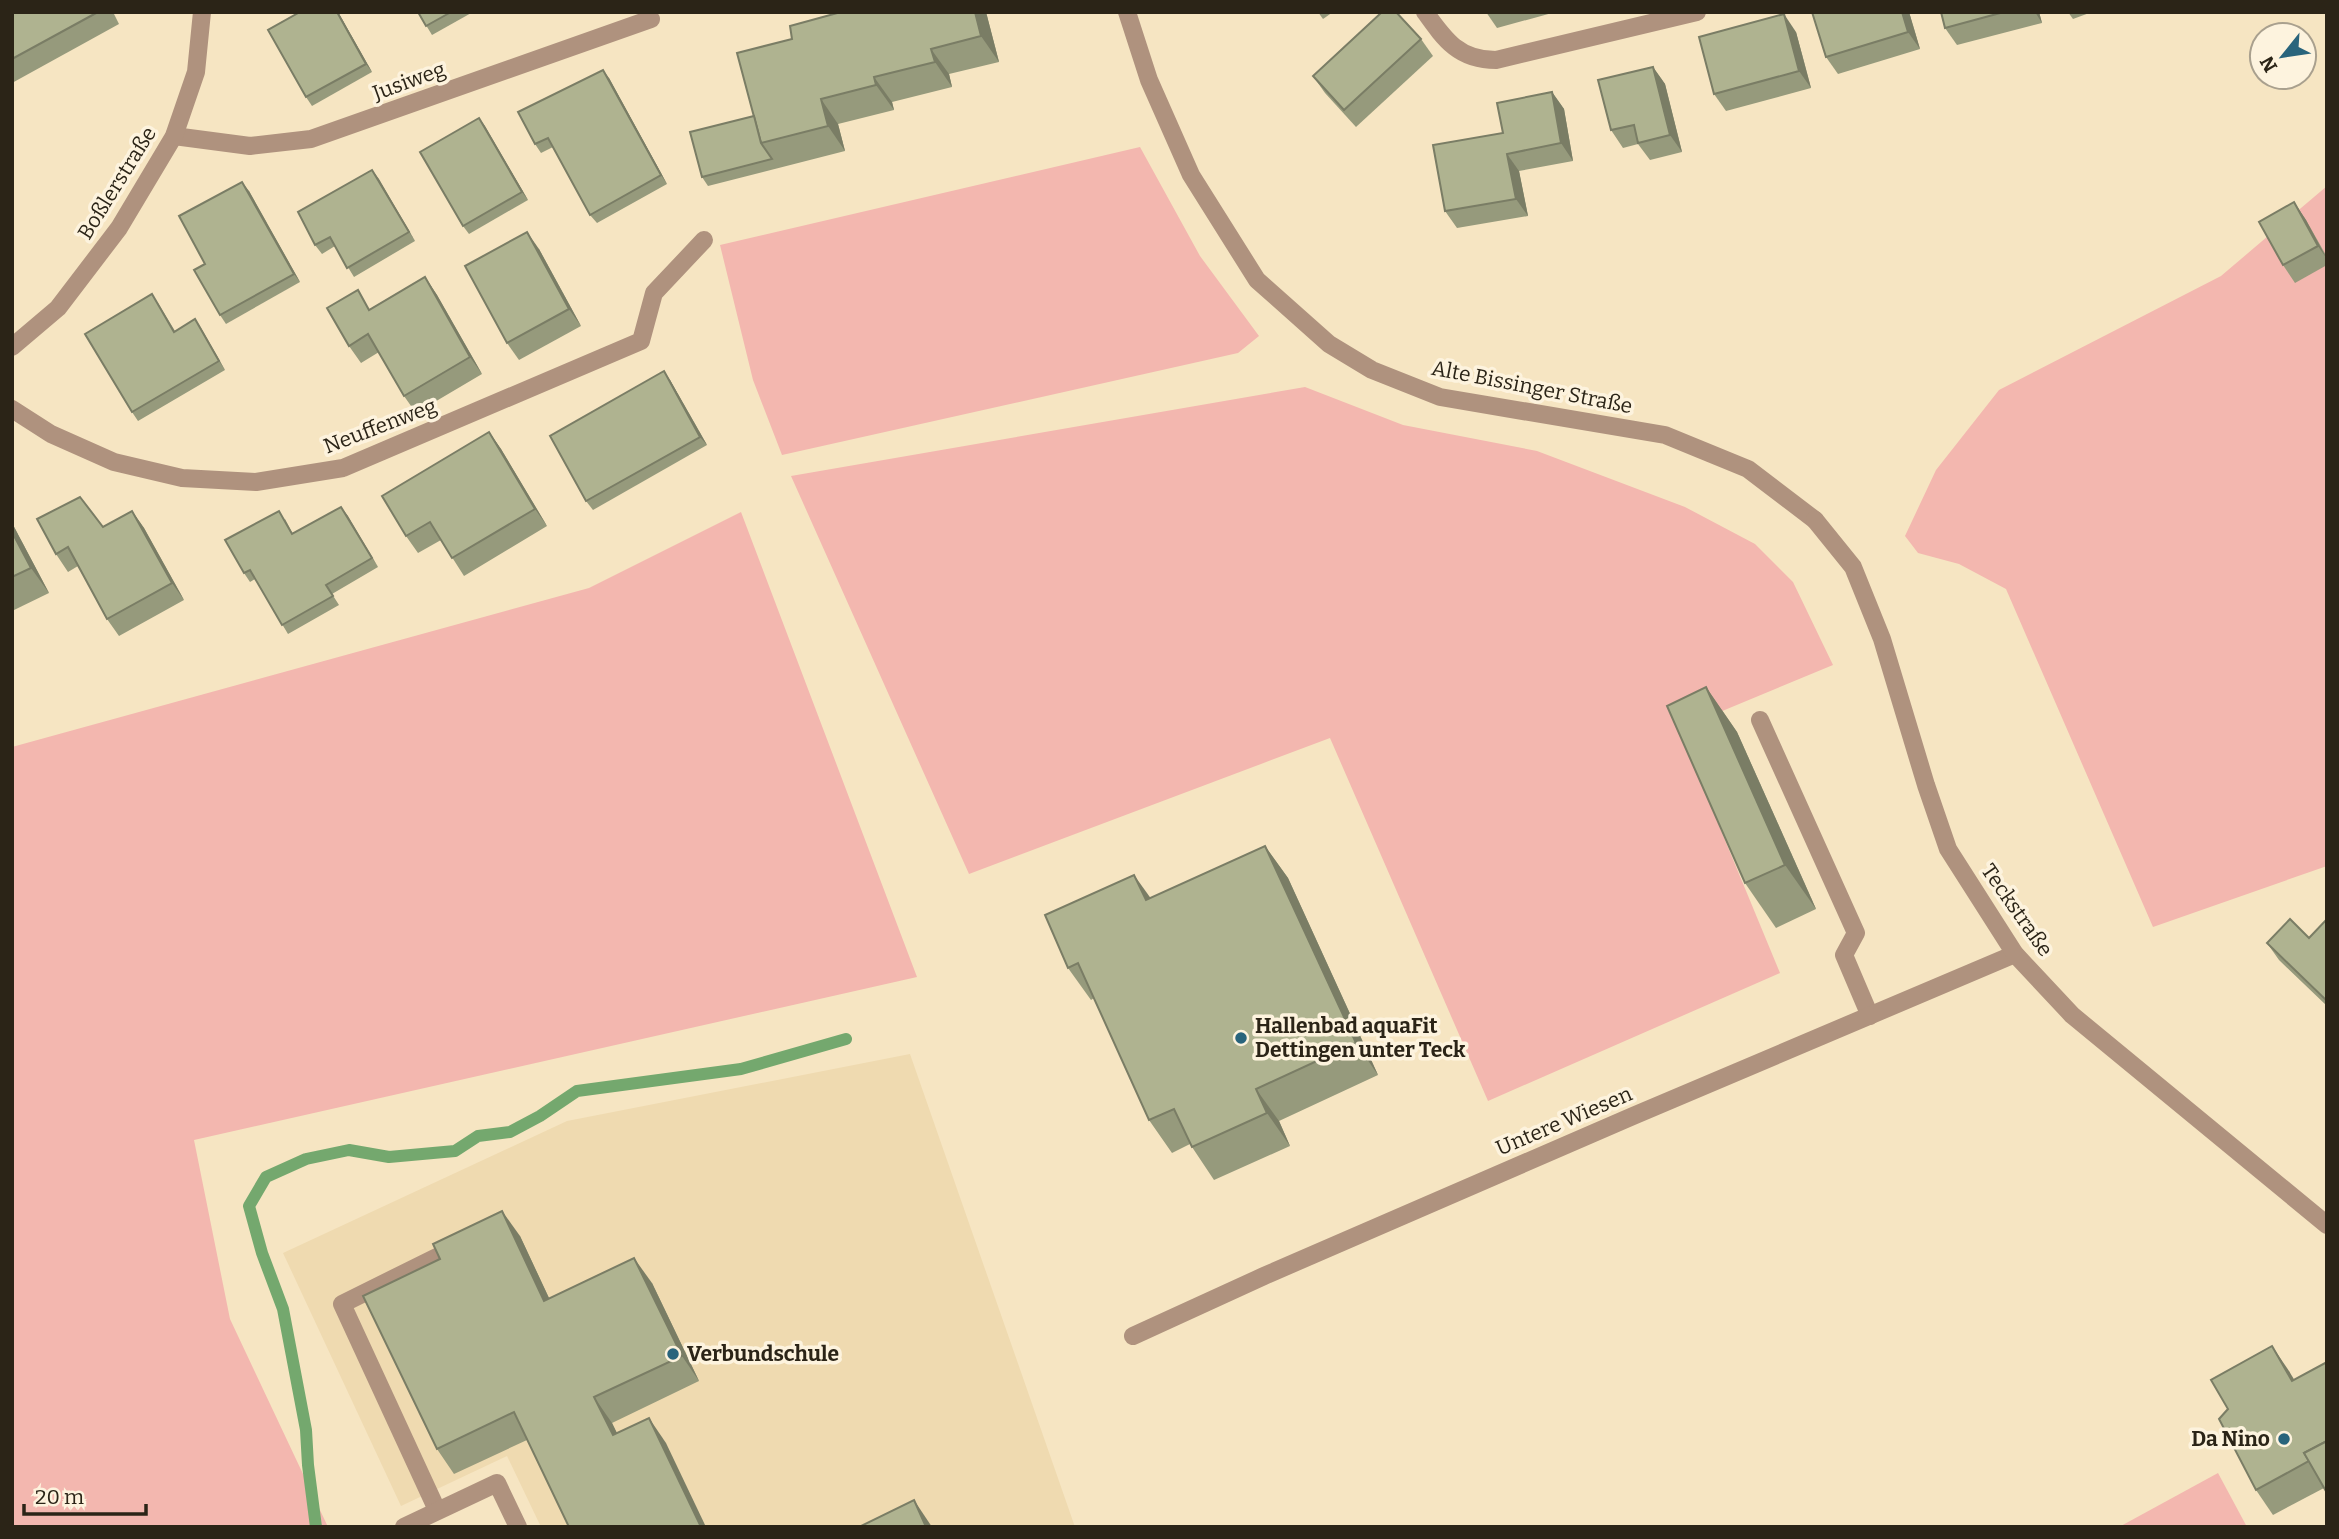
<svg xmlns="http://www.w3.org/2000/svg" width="2339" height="1539" font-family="Bitter,serif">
	<rect width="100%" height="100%" fill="#f6e5c2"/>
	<path fill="#efdab0" d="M 910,1054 L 1075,1527 L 541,1527 L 507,1456 L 401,1506 L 283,1253 L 567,1121 Z"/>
	<g fill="#f3b7af">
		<path d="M 1140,147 L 1200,256 L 1259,336 L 1238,353 L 782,455 L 753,380 L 720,245 Z"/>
		<path d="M 2327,186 L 2327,866 L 2153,927 L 2006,589 L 1959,564 L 1918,553 L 1905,536 L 1936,470 L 1999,390 L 2221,276 Z"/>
		<path d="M 1305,387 L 1403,425 L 1537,451 L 1685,507 L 1755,544 L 1793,582 L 1833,665 L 1679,729 L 1780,973 L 1488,1101 L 1330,738 L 969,874 L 791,476 Z"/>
		<path d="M 741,512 L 917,977 L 194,1140 L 230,1319 L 328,1527 L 12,1527 L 12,747 L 589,588 Z"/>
		<path d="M 2218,1473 L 2247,1527 L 2119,1527 Z"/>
	</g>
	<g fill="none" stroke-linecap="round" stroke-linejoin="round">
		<path stroke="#74a86e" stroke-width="12" d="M 316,1527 L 308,1465 L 306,1430 L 283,1309 L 262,1253 L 249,1206 L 266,1177 L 306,1159 L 349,1150 L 389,1157 L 455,1151 L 478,1136 L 510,1132 L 540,1116 L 577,1091 L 741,1069 L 846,1039"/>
		<g stroke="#af927e" stroke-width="18">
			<path d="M 1760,720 L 1856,933 L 1844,955 L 1870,1016"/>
			<path d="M 1133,1336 L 1264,1276 L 1633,1116 L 2015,954"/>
			<path d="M 437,1510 L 342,1304 L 459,1246"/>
			<path d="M 404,1527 L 497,1483 L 518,1527"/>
		</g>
		<g stroke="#af927e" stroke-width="18">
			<path d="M 1127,12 L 1149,80 L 1191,175 L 1257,280 L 1329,344 L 1372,370 L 1440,397 L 1665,435 L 1748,469 L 1815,520"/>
			<path d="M 1425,12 C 1445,40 1459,60 1496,60 L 1697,12"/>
			<path d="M 174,136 L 250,146 L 311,139 L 651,19"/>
			<path d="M 12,347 L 58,308 L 119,228 L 174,136 L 196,72 L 202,12"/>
			<path d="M 12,409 L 51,434 L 114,462 L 182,478 L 256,482 L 343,468 L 641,341 L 654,293 L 704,240"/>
		</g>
		<path stroke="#af927e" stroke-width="18" d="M 1815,520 L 1853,567 L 1882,639 L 1926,785 L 1948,849 L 2015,954 L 2072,1015 L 2327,1225"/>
	</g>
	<g fill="#969a7c">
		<path d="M 12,12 L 113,12 L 119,24 L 12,83 Z"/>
		<path d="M 300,12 L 338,12 L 372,72 L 312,106 L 306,97 Z"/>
		<path d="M 418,12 L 473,12 L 432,35 Z"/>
		<path d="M 986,12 L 999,62 L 949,74 L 952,87 L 892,102 L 894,110 L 838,124 L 845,151 L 708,186 L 702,177 L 754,116 Z"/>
		<path d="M 1318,12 L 1333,12 L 1323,19 Z"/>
		<path d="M 1486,12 L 1551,12 L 1552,13 L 1497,28 Z"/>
		<path d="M 1909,12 L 1920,49 L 1838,74 L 1826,57 Z"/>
		<path d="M 1941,12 L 2039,12 L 2042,23 L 1957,45 L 1945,28 Z"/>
		<path d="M 2068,12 L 2092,12 L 2073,19 Z"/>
		<path d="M 1796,32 L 1811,88 L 1726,111 L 1714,94 Z"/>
		<path d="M 1421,39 L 1433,56 L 1356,127 L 1325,93 L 1313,76 Z"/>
		<path d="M 1653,67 L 1665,84 L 1682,152 L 1650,160 L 1638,144 L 1623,148 L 1611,130 Z"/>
		<path d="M 609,78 L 667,184 L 597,223 L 590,215 L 553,147 L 541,153 L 535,144 Z"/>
		<path d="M 1552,92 L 1564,109 L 1573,161 L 1519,171 L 1528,216 L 1457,228 L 1445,211 L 1503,133 Z"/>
		<path d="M 479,118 L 528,200 L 469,234 L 463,226 Z"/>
		<path d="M 372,170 L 415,241 L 354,277 L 335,246 L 322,254 L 315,245 Z"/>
		<path d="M 249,191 L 300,282 L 226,324 L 220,315 L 205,264 Z"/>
		<path d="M 2294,202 L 2306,220 L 2327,257 L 2327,265 L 2295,283 L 2283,265 Z"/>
		<path d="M 539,249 L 581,326 L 519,360 L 507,343 Z"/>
		<path d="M 425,277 L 437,295 L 482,374 L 416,413 L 404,396 L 379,352 L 361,363 L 349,346 L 370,309 Z"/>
		<path d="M 158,303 L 175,331 L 195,319 L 225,370 L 138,421 L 132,412 Z"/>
		<path d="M 670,380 L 707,445 L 593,510 L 586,501 Z"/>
		<path d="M 489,432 L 501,449 L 547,526 L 464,576 L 441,540 L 418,553 L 406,536 Z"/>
		<path d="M 341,507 L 378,567 L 332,594 L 339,605 L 288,634 L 255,579 L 250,582 L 244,573 L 285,519 L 293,534 Z"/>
		<path d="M 132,511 L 144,528 L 184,600 L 119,636 L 107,619 L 78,566 L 68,572 L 56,554 Z"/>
		<path d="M 12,523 L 49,593 L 12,611 Z"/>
		<path d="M 1706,687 L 1737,732 L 1816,909 L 1776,928 L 1745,883 Z"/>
		<path d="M 1265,846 L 1288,878 L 1378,1075 L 1279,1121 L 1290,1146 L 1214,1180 L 1190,1144 L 1172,1153 L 1149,1120 L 1094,998 L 1091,1000 L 1068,968 L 1151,898 Z"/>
		<path d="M 2327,919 L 2327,1006 L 2279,960 L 2267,943 L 2309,938 Z"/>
		<path d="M 520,1236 L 549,1298 L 652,1283 L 699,1381 L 612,1423 L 617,1433 L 666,1443 L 527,1440 L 454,1474 L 437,1449 Z"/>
		<path d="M 2289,1371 L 2324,1488 L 2273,1515 L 2256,1490 Z"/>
	</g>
	<g fill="#7a7d65">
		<path d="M 337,12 L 338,12 L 372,72 L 366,64 Z"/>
		<path d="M 975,12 L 986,12 L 999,62 L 981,36 Z"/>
		<path d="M 1902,12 L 1909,12 L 1920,49 L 1908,32 Z"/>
		<path d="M 2035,12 L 2039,12 L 2042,23 Z"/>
		<path d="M 1784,14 L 1796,32 L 1811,88 L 1799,71 Z"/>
		<path d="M 931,49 L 949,74 L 952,87 L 935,62 Z"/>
		<path d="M 1653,67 L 1665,84 L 1682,152 L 1670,135 Z"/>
		<path d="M 603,70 L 609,78 L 667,184 L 661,175 Z"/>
		<path d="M 874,77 L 892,102 L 894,110 L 876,85 Z"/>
		<path d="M 1552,92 L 1564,109 L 1573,161 L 1561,143 Z"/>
		<path d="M 821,99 L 838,124 L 845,151 L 828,126 Z"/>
		<path d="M 479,118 L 485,126 L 528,200 L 522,192 Z"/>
		<path d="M 1507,154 L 1519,171 L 1528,216 L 1516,199 Z"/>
		<path d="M 372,170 L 379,179 L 415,241 L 409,232 Z"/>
		<path d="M 242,182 L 249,191 L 300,282 L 294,274 Z"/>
		<path d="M 2294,202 L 2306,220 L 2327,259 L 2318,246 Z"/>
		<path d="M 527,232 L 539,249 L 581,326 L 569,309 Z"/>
		<path d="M 425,277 L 437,295 L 482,374 L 470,357 Z"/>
		<path d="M 195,319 L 201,328 L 225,370 L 219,361 Z"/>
		<path d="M 664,371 L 670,380 L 707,445 L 700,437 Z"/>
		<path d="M 489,432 L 501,449 L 547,526 L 535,509 Z"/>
		<path d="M 341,507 L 348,516 L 378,567 L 372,558 Z"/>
		<path d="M 132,511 L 144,528 L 184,600 L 172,583 Z"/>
		<path d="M 12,523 L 49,593 L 31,568 L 12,532 Z"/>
		<path d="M 1706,687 L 1737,732 L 1816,909 L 1785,865 Z"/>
		<path d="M 1265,846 L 1288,878 L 1378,1075 L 1356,1043 Z"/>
		<path d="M 1134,875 L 1157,907 L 1146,900 Z"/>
		<path d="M 1256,1089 L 1279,1121 L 1290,1146 L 1267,1113 Z"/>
		<path d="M 502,1211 L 520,1236 L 562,1326 L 544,1301 Z"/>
		<path d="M 634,1258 L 652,1283 L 699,1381 L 682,1356 Z"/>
		<path d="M 2272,1346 L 2289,1371 L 2310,1406 L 2292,1381 Z"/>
		<path d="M 594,1397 L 612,1423 L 630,1460 L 613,1435 Z"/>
		<path d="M 649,1418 L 666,1443 L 706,1527 L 701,1527 Z"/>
		<path d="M 914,1500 L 932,1527 L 926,1527 Z"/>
	</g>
	<g fill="#afb390" stroke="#7a7d65" stroke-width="2">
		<path d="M 12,12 L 98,12 L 12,59 Z"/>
		<path d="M 300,12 L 337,12 L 366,64 L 306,97 L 268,30 Z"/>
		<path d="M 418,12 L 451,12 L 426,26 Z"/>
		<path d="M 841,12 L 975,12 L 981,36 L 931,49 L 935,62 L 874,77 L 876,85 L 821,99 L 828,126 L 761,143 L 737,53 L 792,39 L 790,26 Z"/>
		<path d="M 1382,12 L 1396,12 L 1421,39 L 1344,110 L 1313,76 Z"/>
		<path d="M 1812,12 L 1902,12 L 1908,32 L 1826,57 Z"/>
		<path d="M 1941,12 L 2004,12 L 1945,28 Z"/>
		<path d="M 1784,14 L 1799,71 L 1714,94 L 1699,37 Z"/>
		<path d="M 1653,67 L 1670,135 L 1638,143 L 1634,125 L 1611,130 L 1598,80 Z"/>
		<path d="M 603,70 L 661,175 L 590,215 L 548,138 L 535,144 L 518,112 Z"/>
		<path d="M 1552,92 L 1561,143 L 1507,154 L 1516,199 L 1445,211 L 1433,145 L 1503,133 L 1497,103 Z"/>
		<path d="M 754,116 L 761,143 L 772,159 L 702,177 L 690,132 Z"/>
		<path d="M 479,118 L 522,192 L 463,226 L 420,152 Z"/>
		<path d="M 372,170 L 409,232 L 347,268 L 330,237 L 315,245 L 298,212 Z"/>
		<path d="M 242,182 L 294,274 L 220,315 L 194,270 L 205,264 L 179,216 Z"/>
		<path d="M 2294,202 L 2318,246 L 2283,265 L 2259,222 Z"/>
		<path d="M 527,232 L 569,309 L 507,343 L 465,266 Z"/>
		<path d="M 425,277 L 470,357 L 404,396 L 368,334 L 349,346 L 327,308 L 358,290 L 369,310 Z"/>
		<path d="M 152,294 L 174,332 L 195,319 L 219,361 L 132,412 L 85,334 Z"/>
		<path d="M 664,371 L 700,437 L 586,501 L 550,436 Z"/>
		<path d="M 489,432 L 535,509 L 452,558 L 430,522 L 406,536 L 382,496 Z"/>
		<path d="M 80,497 L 103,527 L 132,511 L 172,583 L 107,619 L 68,547 L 56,554 L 37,519 Z"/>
		<path d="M 341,507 L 372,558 L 326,585 L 333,596 L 282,625 L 250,570 L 244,573 L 225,540 L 279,511 L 292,534 Z"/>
		<path d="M 12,532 L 31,568 L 12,577 Z"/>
		<path d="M 1706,687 L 1785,865 L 1745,883 L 1667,706 Z"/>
		<path d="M 1265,846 L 1356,1043 L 1256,1089 L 1267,1113 L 1192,1147 L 1174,1109 L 1149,1120 L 1078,963 L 1068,968 L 1045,915 L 1134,875 L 1146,900 Z"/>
		<path d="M 2290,919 L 2309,938 L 2327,919 L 2327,1001 L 2267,943 Z"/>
		<path d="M 502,1211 L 544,1301 L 634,1258 L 682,1356 L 594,1397 L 613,1435 L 649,1418 L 701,1527 L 569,1527 L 514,1412 L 437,1449 L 363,1296 L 440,1259 L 433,1244 Z"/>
		<path d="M 2272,1346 L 2292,1381 L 2327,1362 L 2327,1441 L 2304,1453 L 2309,1461 L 2256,1490 L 2219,1419 L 2228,1409 L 2211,1380 Z"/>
		<path d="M 2327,1441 L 2327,1493 L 2304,1453 Z"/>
		<path d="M 914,1500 L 926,1527 L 859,1527 Z"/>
	</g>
	<g fill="#29647c" stroke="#fdf3de" stroke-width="2.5">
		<circle cx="1241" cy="1038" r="7"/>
		<circle cx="673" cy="1354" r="7"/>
		<circle cx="2284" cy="1439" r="7"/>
	</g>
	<g text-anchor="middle" stroke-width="7" stroke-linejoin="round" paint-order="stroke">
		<g font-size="21" fill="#2b2417" stroke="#fdf3de">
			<text transform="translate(409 81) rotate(-20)" y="7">Jusiweg</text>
			<text transform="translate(117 183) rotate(-58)" y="7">Boßlerstraße</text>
			<text transform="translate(1532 387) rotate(11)" y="7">Alte Bissinger Straße</text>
			<text transform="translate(380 426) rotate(-21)" y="7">Neuffenweg</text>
			<text transform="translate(2017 910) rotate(55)" y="7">Teckstraße</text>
			<text transform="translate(1564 1121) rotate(-23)" y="7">Untere Wiesen</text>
		</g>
		<g font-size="21" font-weight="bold" fill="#2b2417" stroke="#fdf3de" text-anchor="start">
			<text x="1255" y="1033">Hallenbad aquaFit<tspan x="1255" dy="24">Dettingen unter Teck</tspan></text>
			<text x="687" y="1361">Verbundschule</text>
			<text x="2270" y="1446" text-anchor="end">Da Nino</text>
		</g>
	</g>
	<rect width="2339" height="1539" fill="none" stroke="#2b2417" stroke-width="28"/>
	<g transform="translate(2283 56) rotate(240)"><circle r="33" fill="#fdf3de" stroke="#a9a08e" stroke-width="2"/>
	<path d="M0-5L12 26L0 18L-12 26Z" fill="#29647c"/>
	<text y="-10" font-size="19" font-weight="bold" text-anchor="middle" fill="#2b2417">N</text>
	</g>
	<path d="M24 1504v10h122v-10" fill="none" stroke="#2b2417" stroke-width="3.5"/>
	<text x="35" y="1504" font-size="21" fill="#2b2417" stroke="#fdf3de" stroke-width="5" paint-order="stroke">20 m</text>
</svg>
